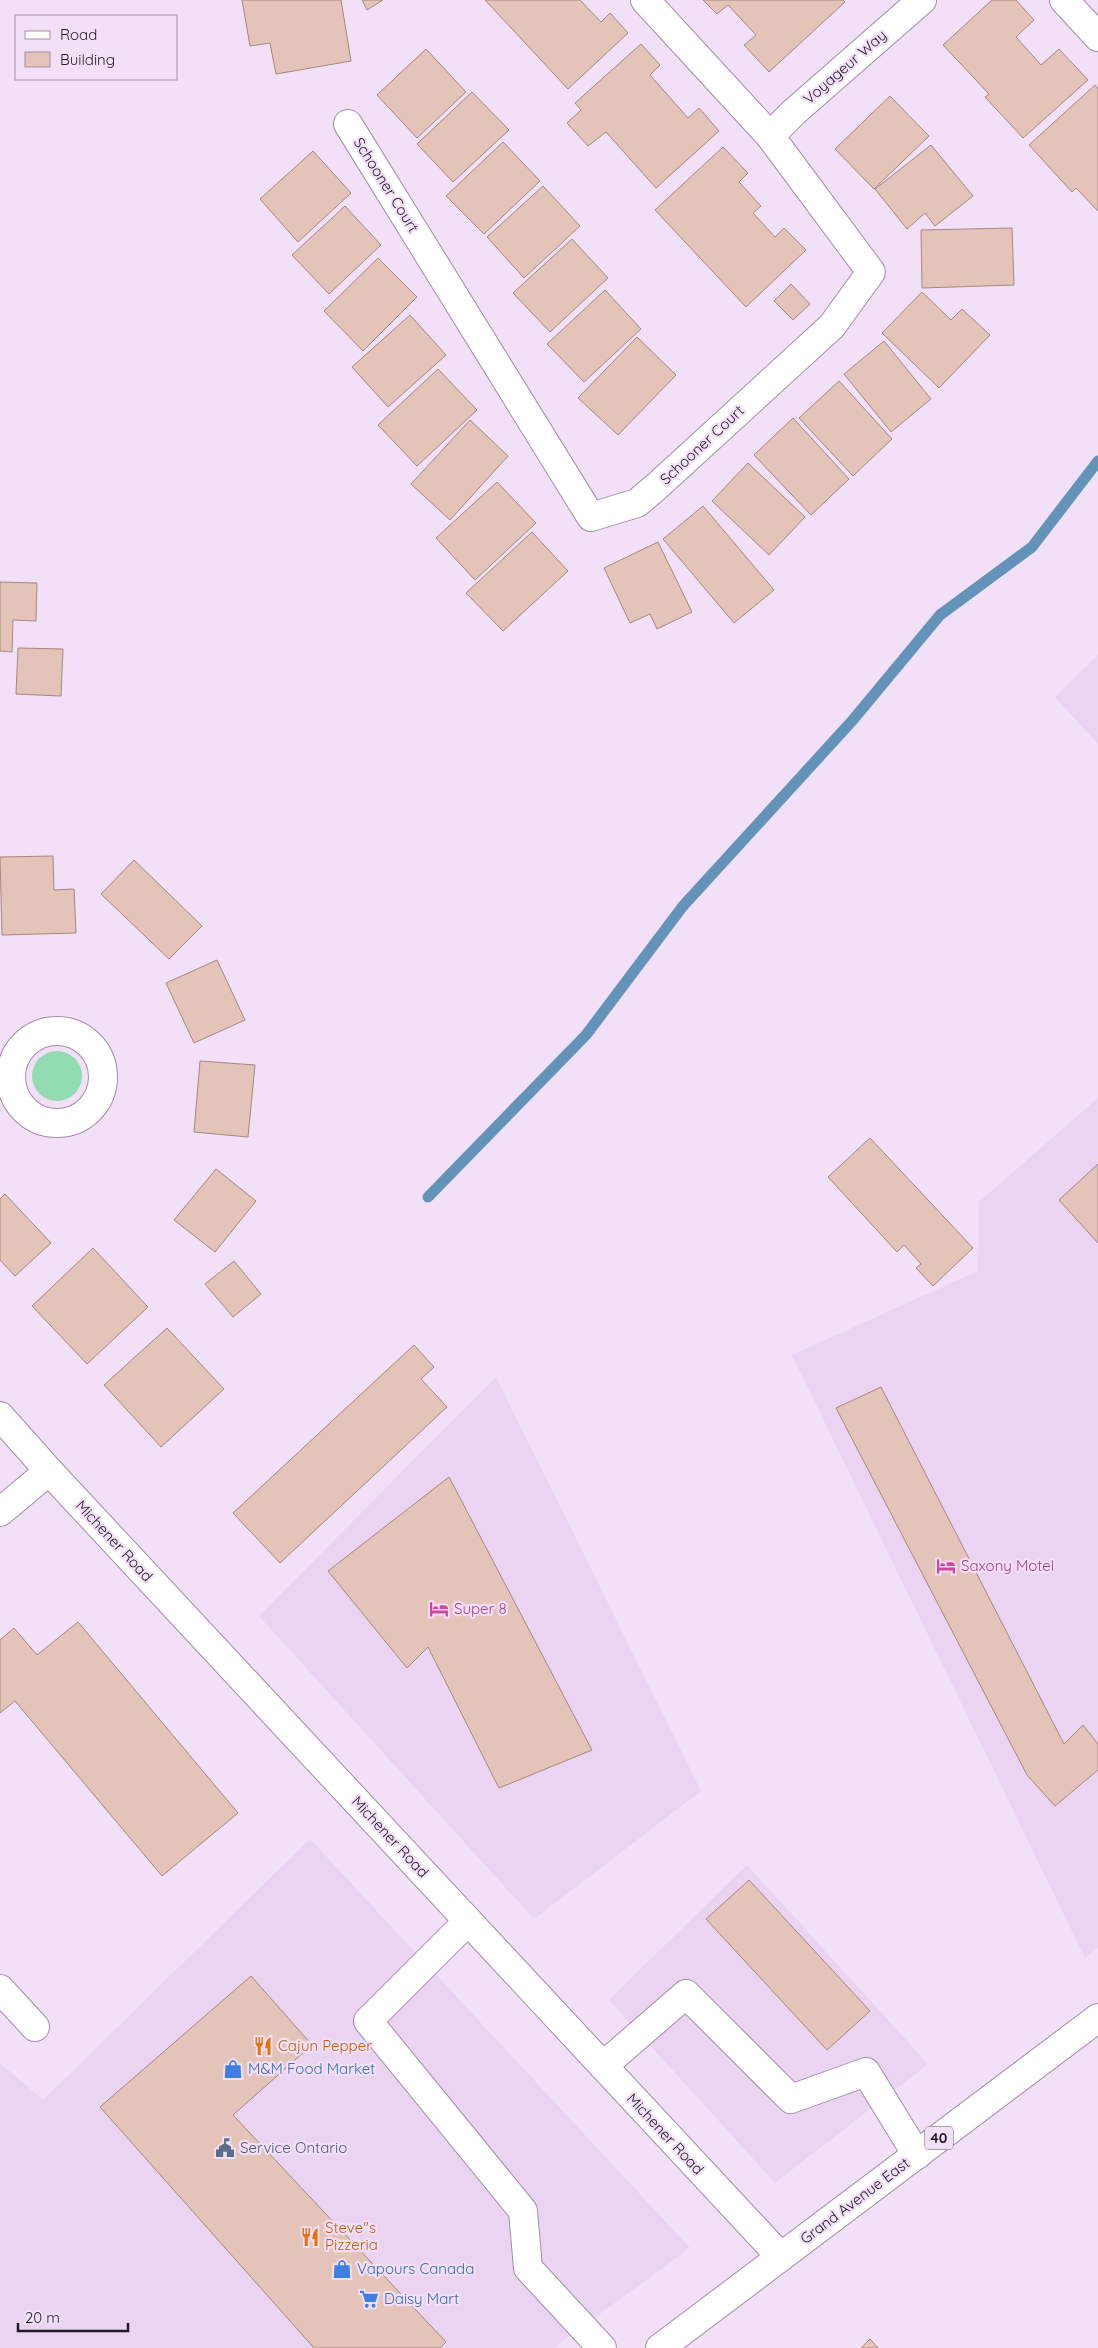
<svg xmlns="http://www.w3.org/2000/svg" width="1098" height="2348" font-family="Quicksand,sans-serif">
	<rect width="100%" height="100%" fill="#f2dff8"/>
	<g fill="#ebd3f2">
		<path d="M 1098,655 L 1098,744 L 1055,697 Z"/>
		<path d="M 1098,1098 L 1098,1948 L 1085,1958 L 792,1355 L 978,1271 L 979,1202 Z"/>
		<path d="M 496,1377 L 701,1791 L 534,1919 L 259,1616 Z"/>
		<path d="M 310,1839 L 690,2248 L 553,2348 L 0,2348 L 0,2063 L 43,2100 Z"/>
		<path d="M 747,1865 L 928,2064 L 775,2183 L 609,2000 Z"/>
	</g>
	<circle fill="#92dcb2" cx="57" cy="1076" r="25"/>
	<g fill="none" stroke-linecap="round" stroke-linejoin="round">
		<path stroke="#6393b8" stroke-width="11" d="M 428,1197 L 586,1035 L 683,906 L 852,721 L 940,615 L 1032,547 L 1098,461"/>
	</g>
	<g fill="#e4c4b9" stroke="#a6887e">
		<path d="M 242,0 L 341,0 L 351,61 L 276,74 L 270,43 L 250,46 Z"/>
		<path d="M 362,0 L 383,0 L 367,10 Z"/>
		<path d="M 485,0 L 580,0 L 601,22 L 610,13 L 628,33 L 568,89 Z"/>
		<path d="M 703,0 L 843,0 L 845,2 L 769,72 L 744,45 L 756,35 L 728,5 L 717,14 Z"/>
		<path d="M 992,0 L 1016,0 L 1034,20 L 1016,37 L 1041,65 L 1059,49 L 1088,80 L 1023,138 L 985,97 L 989,94 L 943,45 Z"/>
		<path d="M 641,44 L 660,65 L 650,75 L 688,118 L 699,108 L 719,131 L 656,188 L 606,132 L 588,146 L 567,123 L 581,110 L 575,103 Z"/>
		<path d="M 426,49 L 466,92 L 417,138 L 377,95 Z"/>
		<path d="M 1095,85 L 1098,89 L 1098,211 L 1076,188 L 1072,192 L 1029,145 Z"/>
		<path d="M 472,92 L 509,130 L 453,182 L 417,144 Z"/>
		<path d="M 890,96 L 929,136 L 874,189 L 835,149 Z"/>
		<path d="M 503,142 L 540,181 L 484,234 L 446,196 Z"/>
		<path d="M 931,145 L 973,196 L 935,226 L 925,213 L 907,229 L 875,189 Z"/>
		<path d="M 723,147 L 748,173 L 739,182 L 761,206 L 753,213 L 775,237 L 784,228 L 806,250 L 746,307 L 655,210 Z"/>
		<path d="M 313,151 L 351,193 L 298,242 L 260,199 Z"/>
		<path d="M 543,186 L 580,226 L 524,278 L 487,237 Z"/>
		<path d="M 345,206 L 381,245 L 329,294 L 292,255 Z"/>
		<path d="M 1012,228 L 1014,285 L 922,288 L 921,230 Z"/>
		<path d="M 572,239 L 608,278 L 550,332 L 513,293 Z"/>
		<path d="M 378,258 L 417,297 L 363,351 L 324,311 Z"/>
		<path d="M 791,284 L 810,304 L 793,320 L 774,301 Z"/>
		<path d="M 605,290 L 641,329 L 584,382 L 547,344 Z"/>
		<path d="M 922,292 L 951,320 L 962,309 L 990,335 L 939,388 L 882,333 Z"/>
		<path d="M 410,315 L 446,355 L 388,407 L 352,367 Z"/>
		<path d="M 637,337 L 676,375 L 618,435 L 578,398 Z"/>
		<path d="M 884,341 L 931,399 L 891,432 L 844,374 Z"/>
		<path d="M 438,369 L 477,410 L 417,466 L 378,425 Z"/>
		<path d="M 839,381 L 892,439 L 853,476 L 799,418 Z"/>
		<path d="M 793,418 L 849,479 L 811,515 L 754,455 Z"/>
		<path d="M 470,420 L 508,456 L 450,520 L 411,484 Z"/>
		<path d="M 748,463 L 805,517 L 769,555 L 712,501 Z"/>
		<path d="M 497,482 L 536,523 L 475,580 L 436,538 Z"/>
		<path d="M 703,506 L 774,590 L 734,623 L 663,539 Z"/>
		<path d="M 532,532 L 568,571 L 503,631 L 466,593 Z"/>
		<path d="M 658,542 L 692,612 L 657,629 L 650,614 L 630,623 L 604,568 Z"/>
		<path d="M 0,582 L 37,583 L 36,621 L 13,620 L 12,652 L 0,651 Z"/>
		<path d="M 18,648 L 63,649 L 61,696 L 16,694 Z"/>
		<path d="M 53,856 L 54,890 L 74,889 L 76,933 L 2,935 L 0,857 Z"/>
		<path d="M 134,860 L 202,926 L 169,959 L 101,894 Z"/>
		<path d="M 217,960 L 245,1020 L 194,1043 L 166,983 Z"/>
		<path d="M 200,1061 L 255,1065 L 248,1137 L 194,1132 Z"/>
		<path d="M 870,1138 L 973,1248 L 933,1286 L 916,1268 L 921,1264 L 904,1245 L 897,1252 L 828,1177 Z"/>
		<path d="M 1098,1164 L 1098,1243 L 1059,1200 Z"/>
		<path d="M 216,1169 L 256,1201 L 215,1252 L 174,1220 Z"/>
		<path d="M 5,1194 L 51,1243 L 15,1276 L 0,1260 L 0,1199 Z"/>
		<path d="M 93,1248 L 148,1307 L 87,1364 L 32,1306 Z"/>
		<path d="M 234,1261 L 261,1294 L 233,1317 L 205,1284 Z"/>
		<path d="M 167,1328 L 224,1389 L 161,1447 L 104,1385 Z"/>
		<path d="M 414,1345 L 434,1367 L 421,1379 L 447,1407 L 280,1563 L 233,1513 Z"/>
		<path d="M 881,1387 L 1064,1744 L 1083,1725 L 1098,1744 L 1098,1770 L 1055,1806 L 1027,1775 L 836,1408 Z"/>
		<path d="M 449,1477 L 592,1750 L 499,1788 L 428,1647 L 407,1668 L 328,1571 Z"/>
		<path d="M 78,1622 L 238,1813 L 162,1876 L 15,1701 L 0,1713 L 0,1640 L 14,1628 L 37,1655 Z"/>
		<path d="M 749,1880 L 870,2011 L 827,2050 L 706,1919 Z"/>
		<path d="M 251,1976 L 312,2045 L 233,2115 L 446,2342 L 440,2348 L 314,2348 L 100,2107 Z"/>
		<path d="M 870,2339 L 878,2348 L 861,2348 Z"/>
	</g>
	<g fill="none" stroke-linecap="round" stroke-linejoin="round">
		<g stroke="#a08ea5" stroke-width="30">
			<g id="minor">
				<path d="M 1064,0 L 1098,37"/>
				<path d="M 348,124 L 591,517 L 637,503 L 656,487 L 832,326 L 871,272 L 770,136 L 645,0"/>
				<path d="M 770,136 L 794,112 L 922,0"/>
				<circle cx="57" cy="1077" r="46"/>
				<path d="M 0,1416 L 49,1471 L 781,2257"/>
				<path d="M 0,1512 L 49,1471"/>
				<path d="M 468,1921 L 368,2021 L 523,2211 L 528,2268 L 602,2348"/>
				<path d="M 0,1989 L 35,2027"/>
				<path d="M 603,2066 L 686,1994 L 791,2099 L 866,2072 L 917,2155"/>
			</g>
		</g>
		<g stroke="#a08ea5" stroke-width="30">
			<path id="major" d="M 660,2348 L 1098,2018"/>
		</g>
		<use href="#minor" stroke="#fff" stroke-width="28"/>
		<use href="#major" stroke="#fff" stroke-width="28"/>
	</g>
	<defs>
		<g id="hotel-bare" transform="scale(1.5)"><path d="M-6-4.5h1.5V1H6V5H4.5V3h-9V5H-6ZM-4 0a1.8 1.8 0 1 1 3.6 0ZM.5 0V-2.5h3Q6-2.5 6 0Z" fill="#d1479c" stroke="#f2dff8" stroke-width="2.5" paint-order="stroke"/></g>
		<g id="restaurant-bare" transform="scale(1.5)"><path d="M-5-6h1v4h1v-4h1v4h1v-4h1v5L-1.5 .5V6h-2V.5L-5-1ZM5-6V6H3V1.5H1.5Q1.5-4 5-6Z" fill="#e8710a" stroke="#f2dff8" stroke-width="2.5" paint-order="stroke"/></g>
		<g id="shop-bare" transform="scale(1.5)"><path d="M-5-2.5h2.3a2.7 3.5 0 0 1 5.4 0H5L5.5 6h-11ZM-1.5-2.5h3a1.5 2.3 0 0 0-3 0Z" fill="#3f7fe0" stroke="#f2dff8" stroke-width="2.5" paint-order="stroke"/></g>
		<g id="civic-bare" transform="scale(1.5)"><path d="M-.6-6.5H3V-4.5H.6V-3L4-1V1h2V6H-6V1h2V-1L-.6-3ZM-1.2 2.5V6h2.4V2.5Z" fill="#5c6f8a" stroke="#f2dff8" stroke-width="2.5" paint-order="stroke"/></g>
		<g id="supermarket-bare" transform="scale(1.5)"><path d="M-6-5.5h2.5l.6 2H6L4.5 2H-2.5L-4.4-4H-6ZM-1.5 3.2a1.3 1.3 0 1 0 .1 0ZM3 3.2a1.3 1.3 0 1 0 .1 0Z" fill="#3f7fe0" stroke="#f2dff8" stroke-width="2.5" paint-order="stroke"/></g>
	</defs>
	<g fill-rule="evenodd">
		<use href="#hotel-bare" x="946" y="1566"/>
		<use href="#hotel-bare" x="439" y="1609"/>
		<use href="#restaurant-bare" x="263" y="2046"/>
		<use href="#shop-bare" x="233" y="2069"/>
		<use href="#civic-bare" x="225" y="2148"/>
		<use href="#restaurant-bare" x="310" y="2237"/>
		<use href="#shop-bare" x="342" y="2269"/>
		<use href="#supermarket-bare" x="369" y="2299"/>
	</g>
	<g text-anchor="middle" stroke-width="4.5" stroke-linejoin="round" paint-order="stroke">
		<rect fill="#f2dff8" stroke="#605664" stroke-width="1" x="925" y="2126.5" width="28" height="23" rx="4"/>
		<g font-size="14" font-weight="bold" fill="#221b24">
			<text x="939" y="2143">40</text>
		</g>
		<g font-size="15" fill="#221b24" stroke="#f2dff8">
			<text transform="translate(845 67) rotate(-41)" y="5">Voyageur Way</text>
			<text transform="translate(386 185) rotate(58)" y="5">Schooner Court</text>
			<text transform="translate(702 445) rotate(-43)" y="5">Schooner Court</text>
			<text transform="translate(114 1541) rotate(47)" y="5">Michener Road</text>
			<text transform="translate(390 1837) rotate(47)" y="5">Michener Road</text>
			<text transform="translate(665 2134) rotate(47)" y="5">Michener Road</text>
			<text transform="translate(855 2201) rotate(-37)" y="5">Grand Avenue East</text>
		</g>
		<g font-size="15" fill="#b23c85" stroke="#f2dff8" text-anchor="start">
			<text x="961" y="1571">Saxony Motel</text>
			<text x="454" y="1614">Super 8</text>
		</g>
		<g font-size="15" fill="#c56008" stroke="#f2dff8" text-anchor="start">
			<text x="278" y="2051">Cajun Pepper</text>
			<text x="325" y="2233">Steve''s<tspan x="325" dy="17">Pizzeria</tspan></text>
		</g>
		<g font-size="15" fill="#366cbe" stroke="#f2dff8" text-anchor="start">
			<text x="248" y="2074">M&amp;M Food Market</text>
			<text x="357" y="2274">Vapours Canada</text>
			<text x="384" y="2304">Daisy Mart</text>
		</g>
		<g font-size="15" fill="#4e5e75" stroke="#f2dff8" text-anchor="start">
			<text x="240" y="2153">Service Ontario</text>
		</g>
	</g>
	<rect x="15" y="15" width="162" height="65" fill="#f2dff8" stroke="#9f91a3"/>
	<rect x="25" y="31" width="25" height="8" fill="#ffffff" stroke="#9f91a3"/>
	<text x="60" y="40" font-size="15" fill="#221b24">Road</text>
	<rect x="25" y="52" width="25" height="15" fill="#e4c4b9" stroke="#9f91a3"/>
	<text x="60" y="65" font-size="15" fill="#221b24">Building</text>
	<path d="M18 2323v8h110v-8" fill="none" stroke="#221b24" stroke-width="2.5"/>
	<text x="25" y="2323" font-size="15" fill="#221b24" stroke="#f2dff8" stroke-width="4" paint-order="stroke">20 m</text>
</svg>
